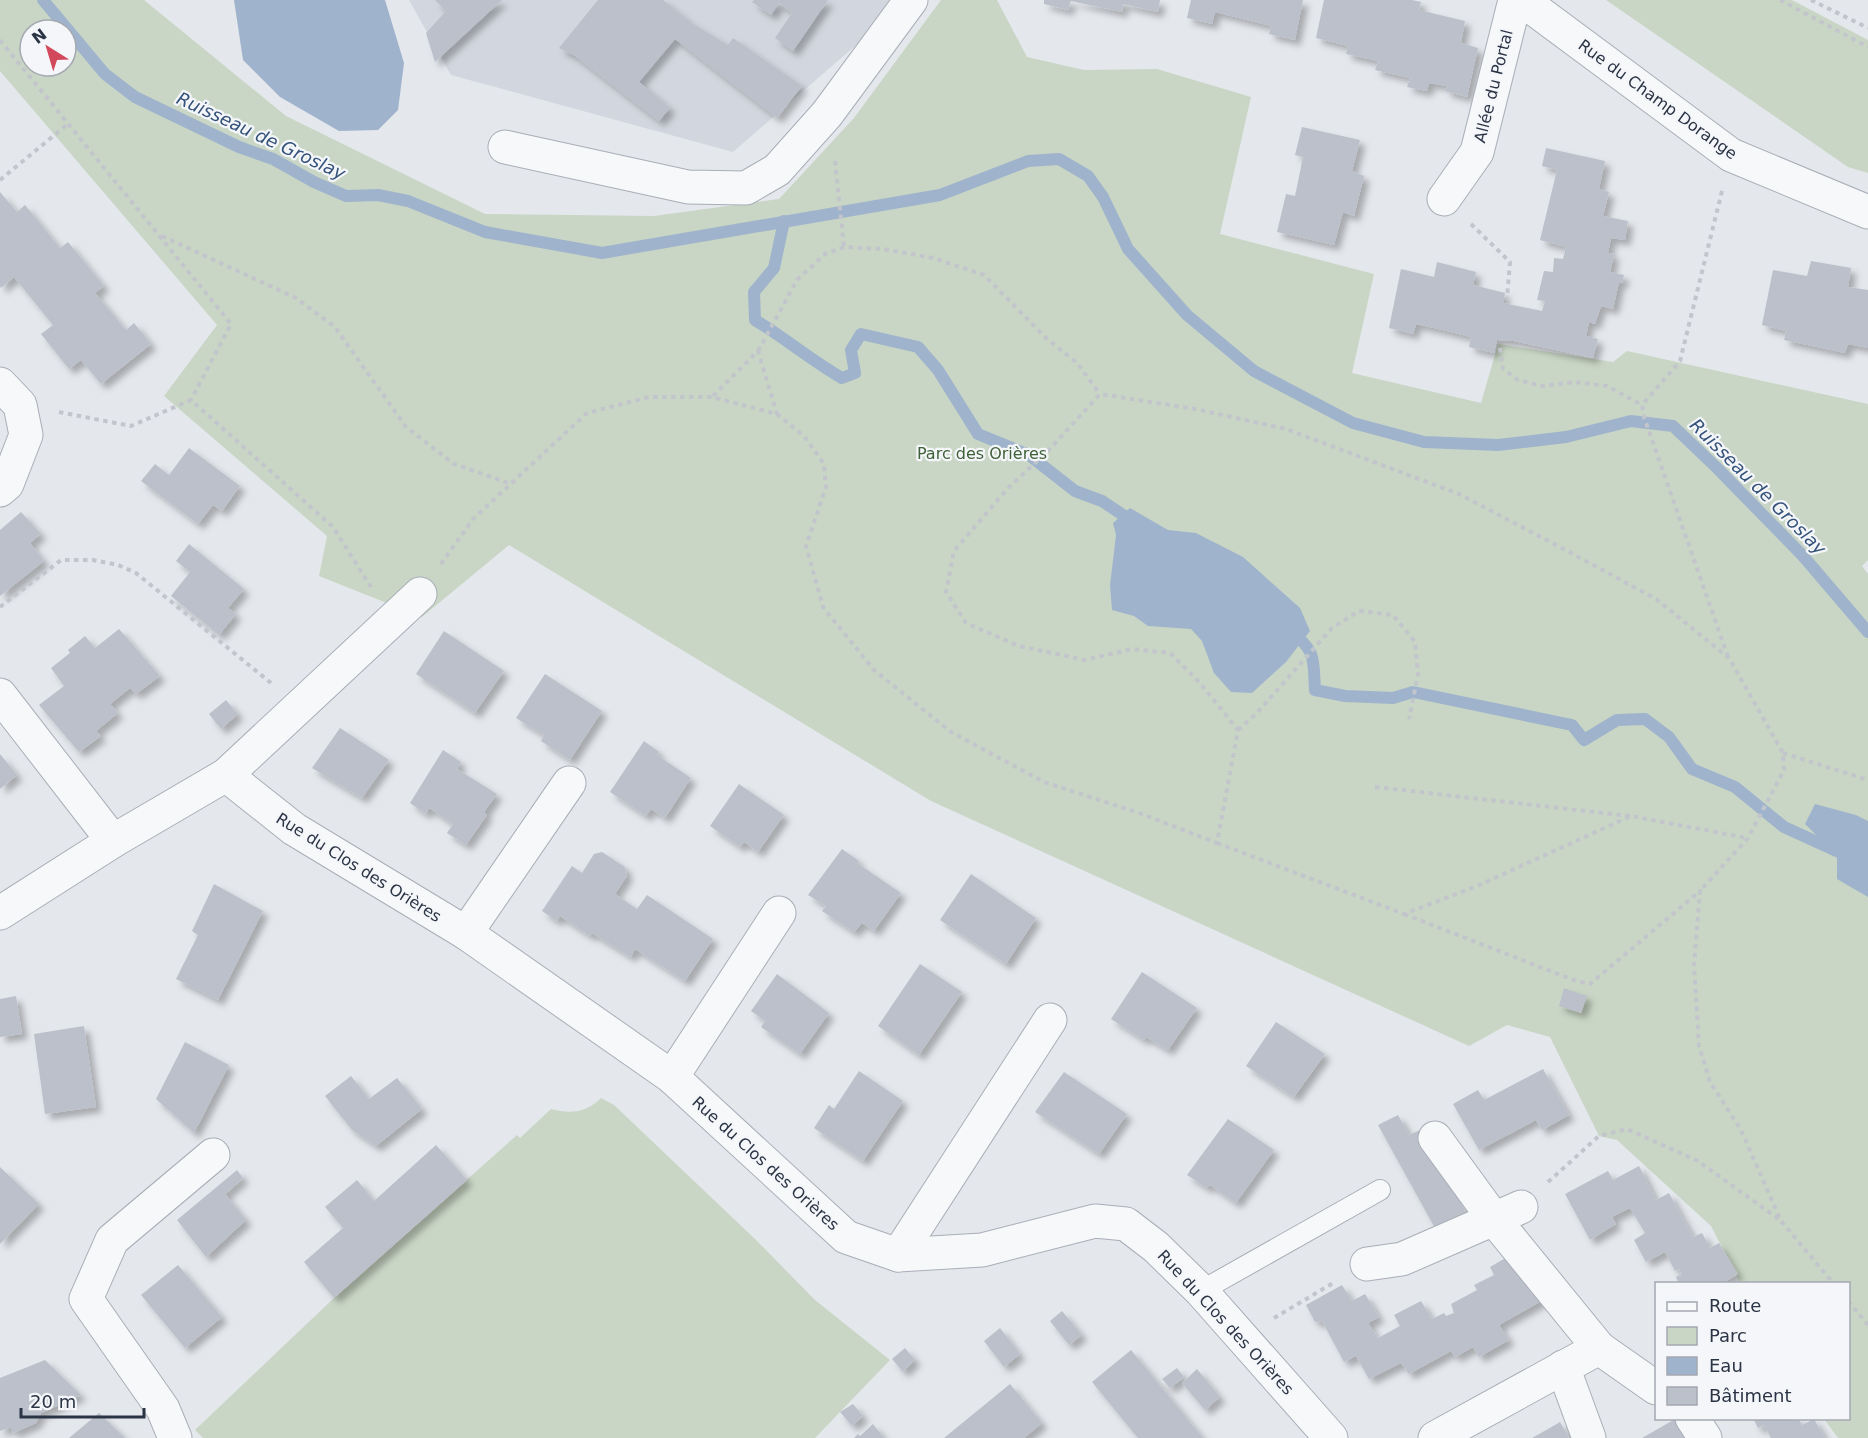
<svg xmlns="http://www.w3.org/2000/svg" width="1868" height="1438" font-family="'DejaVu Sans',sans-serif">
	<defs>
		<filter id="shadow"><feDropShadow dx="5.5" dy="5.5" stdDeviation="3" flood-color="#0004"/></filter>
	</defs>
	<rect width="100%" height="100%" fill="#e4e7ec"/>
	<path fill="#d2d6de" d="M 409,0 L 908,0 L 733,152 L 451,75 Z"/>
	<g fill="#c9d6c5" fill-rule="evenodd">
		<path d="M 0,0 L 144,0 L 286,116 L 485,214 L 654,216 L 779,199 L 854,118 L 941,0 L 997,0 L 1027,57 L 1084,70 L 1157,69 L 1251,97 L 1220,234 L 1374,274 L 1352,373 L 1481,403 L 1498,344 L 1613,362 L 1627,351 L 1868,404 L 1868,560 L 1862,566 L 1868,574 L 1868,1438 L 1838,1438 L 1824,1419 L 1848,1418 L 1848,1284 L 1740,1283 L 1711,1226 L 1617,1140 L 1599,1136 L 1550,1037 L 1507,1025 L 1469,1046 L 931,801 L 509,545 L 422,617 L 319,576 L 327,536 L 164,396 L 217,325 L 0,71 ZM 30,30 L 66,30 L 66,66 L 30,66 Z"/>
		<path d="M 1606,0 L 1792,0 L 1868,40 L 1868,173 L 1848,167 Z"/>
		<path d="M 601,1098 L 614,1105 L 755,1239 L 815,1300 L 890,1360 L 815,1438 L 203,1438 L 195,1430 L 334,1298 L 517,1135 L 520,1138 L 551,1109 C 571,1114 586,1113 601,1098 Z"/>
	</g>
	<g fill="#9fb4cc">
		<path d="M 234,0 L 385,0 L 404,63 L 398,110 L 378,130 L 339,131 L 280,97 L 243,60 Z"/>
		<path d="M 1130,508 L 1168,530 L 1196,533 L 1243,557 L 1300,608 L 1310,631 L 1286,662 L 1252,693 L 1231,692 L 1214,673 L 1202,641 L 1191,629 L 1148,626 L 1134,616 L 1112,610 L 1110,585 L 1116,535 L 1113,523 Z"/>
		<path d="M 1815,804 L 1856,815 L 1868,821 L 1868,897 L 1837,879 L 1837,856 L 1805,824 Z"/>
	</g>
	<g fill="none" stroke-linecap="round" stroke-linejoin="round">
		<g stroke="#9fb4cc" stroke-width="12">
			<path d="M 43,0 L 105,74 L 135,97 L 239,147 L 273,159 L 314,182 L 346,196 L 378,195 L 408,201 L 485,232 L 602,253 L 940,195 L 1028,161 L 1059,159 L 1088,176 L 1103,197 L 1128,249 L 1187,315 L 1254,371 L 1353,423 L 1424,442 L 1498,445 L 1566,437 L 1631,421 L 1673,426 L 1717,468 L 1803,556 L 1868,632"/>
			<path d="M 784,221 L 774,268 L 754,292 L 755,320 C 785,338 811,360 842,378 L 855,373 L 851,350 L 861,334 L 918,347 L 938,370 L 978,434 L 1029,455 L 1075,491 L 1102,501 L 1126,517 L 1130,526"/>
			<path d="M 1291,632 C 1317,651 1313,660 1315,690 L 1345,696 L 1393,698 L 1413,692 L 1572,725 L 1584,740 L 1617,720 L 1645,719 L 1669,737 L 1692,769 L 1735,787 L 1784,827 L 1852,858 L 1868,863"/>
		</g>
	</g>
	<g fill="#bbc0ca" filter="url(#shadow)">
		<path d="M 435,0 L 502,0 L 435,62 L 426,33 L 446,11 Z"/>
		<path d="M 598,0 L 663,0 L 690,22 L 728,45 L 733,38 L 802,86 L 777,118 L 675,39 L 639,82 L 670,108 L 659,121 L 575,56 L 559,48 Z"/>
		<path d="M 754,0 L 828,0 L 793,51 L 775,38 L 792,13 L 779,3 L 771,15 L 752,2 Z"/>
		<path d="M 1044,0 L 1160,0 L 1158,12 L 1123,4 L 1122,12 L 1071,1 L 1068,10 L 1044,4 Z"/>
		<path d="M 1191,0 L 1303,0 L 1295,40 L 1269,34 L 1271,26 L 1215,12 L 1212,24 L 1187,18 Z"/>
		<path d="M 1324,0 L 1412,0 L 1421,2 L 1419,10 L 1465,21 L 1461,43 L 1478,48 L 1467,97 L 1445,91 L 1447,86 L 1429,83 L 1427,91 L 1407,87 L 1410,78 L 1375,70 L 1378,61 L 1346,54 L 1348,46 L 1316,38 Z"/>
		<path d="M 1302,127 L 1360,140 L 1352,171 L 1364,176 L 1354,216 L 1343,212 L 1334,245 L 1277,232 L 1286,194 L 1295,196 L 1303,157 L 1295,155 Z"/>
		<path d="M 1546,148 L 1605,161 L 1599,189 L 1609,192 L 1603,216 L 1628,221 L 1625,240 L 1611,238 L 1608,253 L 1614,254 L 1610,272 L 1624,275 L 1622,283 L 1619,282 L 1613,309 L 1601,306 L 1595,324 L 1589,322 L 1586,336 L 1598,339 L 1593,358 L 1514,341 L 1497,340 L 1494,353 L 1469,347 L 1471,337 L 1443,330 L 1416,324 L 1413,334 L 1389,328 L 1401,269 L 1434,277 L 1437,262 L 1476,272 L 1473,285 L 1505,293 L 1503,303 L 1542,311 L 1545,301 L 1537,300 L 1544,271 L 1553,272 L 1554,258 L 1563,259 L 1566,247 L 1540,240 L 1557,170 L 1542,166 Z"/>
		<path d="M 0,192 L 17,212 L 25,205 L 60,248 L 68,242 L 104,286 L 95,293 L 126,330 L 134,323 L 151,344 L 101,384 L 81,360 L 69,369 L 41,334 L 53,325 L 14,277 L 1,288 L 0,286 Z"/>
		<path d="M 1811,261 L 1851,268 L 1848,287 L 1868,290 L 1868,348 L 1848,344 L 1845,353 L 1784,340 L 1786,331 L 1762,325 L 1773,270 L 1807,276 Z"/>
		<path d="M 189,448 L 240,486 L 222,511 L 213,505 L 198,524 L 141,481 L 155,464 L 169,475 Z"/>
		<path d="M 21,512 L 41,534 L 30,543 L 44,561 L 0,596 L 0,530 Z"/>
		<path d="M 189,544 L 244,589 L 228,608 L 236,614 L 219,635 L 171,596 L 190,572 L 176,561 Z"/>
		<path d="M 119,629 L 160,676 L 136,694 L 130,688 L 110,704 L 118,713 L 96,731 L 101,736 L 79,752 L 39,705 L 64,686 L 51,668 L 70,653 L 68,650 L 85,636 L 95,648 Z"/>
		<path d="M 444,631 L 504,671 L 475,713 L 416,674 Z"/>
		<path d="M 545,674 L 602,711 L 570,760 L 541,741 L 544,735 L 516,718 Z"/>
		<path d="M 226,700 L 238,714 L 221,729 L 209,714 Z"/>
		<path d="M 340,728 L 389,760 L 362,798 L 312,768 Z"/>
		<path d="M 644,741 L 659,752 L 657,755 L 691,778 L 665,818 L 651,809 L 646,816 L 610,792 Z"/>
		<path d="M 443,750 L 461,762 L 457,769 L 497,794 L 484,812 L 487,815 L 466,845 L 447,833 L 453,824 L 429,808 L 426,814 L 410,803 Z"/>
		<path d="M 0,754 L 17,775 L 0,789 Z"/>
		<path d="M 739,784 L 784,815 L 758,852 L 744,842 L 740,847 L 710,826 Z"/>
		<path d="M 842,849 L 859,861 L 857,863 L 901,893 L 874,931 L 862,923 L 854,932 L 822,911 L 826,906 L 808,895 Z"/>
		<path d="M 602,852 L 625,867 L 627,876 L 615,894 L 637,909 L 647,895 L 713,939 L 685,981 L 635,949 L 631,957 L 592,933 L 590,936 L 560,916 L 557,921 L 542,911 L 572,866 L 582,873 L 594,854 Z"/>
		<path d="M 971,874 L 1036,918 L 1006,964 L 940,920 Z"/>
		<path d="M 214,884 L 263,911 L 218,1000 L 176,979 L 198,935 L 192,931 Z"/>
		<path d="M 920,964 L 962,992 L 919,1055 L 878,1026 Z"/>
		<path d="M 1142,972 L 1197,1008 L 1168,1050 L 1146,1037 L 1144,1040 L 1111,1019 Z"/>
		<path d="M 777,974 L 829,1013 L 800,1054 L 761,1027 L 765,1021 L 751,1011 Z"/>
		<path d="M 1564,988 L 1587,996 L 1581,1013 L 1559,1006 Z"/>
		<path d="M 16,996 L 22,1034 L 0,1037 L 0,999 Z"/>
		<path d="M 1276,1022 L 1325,1054 L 1294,1097 L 1246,1066 Z"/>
		<path d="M 84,1026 L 96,1107 L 45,1114 L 34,1034 Z"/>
		<path d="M 185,1042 L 229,1065 L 194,1133 L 156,1099 Z"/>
		<path d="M 1543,1069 L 1569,1115 L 1542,1130 L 1536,1120 L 1479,1150 L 1453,1104 L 1478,1090 L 1484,1100 Z"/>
		<path d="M 859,1071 L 903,1101 L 863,1161 L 814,1128 L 829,1105 L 834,1109 Z"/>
		<path d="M 1064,1072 L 1127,1114 L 1099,1154 L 1035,1112 Z"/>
		<path d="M 351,1076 L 369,1099 L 397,1078 L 422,1109 L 376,1146 L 352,1130 L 325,1096 Z"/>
		<path d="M 1398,1115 L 1409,1135 L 1420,1130 L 1467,1214 L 1436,1230 L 1378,1125 Z"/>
		<path d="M 1228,1119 L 1274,1150 L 1236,1203 L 1210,1185 L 1207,1188 L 1187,1175 Z"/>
		<path d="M 436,1145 L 467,1180 L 334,1298 L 304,1262 L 343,1228 L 325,1207 L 357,1180 L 374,1201 Z"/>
		<path d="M 1639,1166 L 1656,1200 L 1669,1193 L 1693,1237 L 1702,1233 L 1710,1248 L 1719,1243 L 1738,1274 L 1721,1284 L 1679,1284 L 1676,1277 L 1682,1274 L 1679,1269 L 1675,1271 L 1665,1252 L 1646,1262 L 1634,1240 L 1645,1233 L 1630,1208 L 1612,1217 L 1616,1224 L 1590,1240 L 1565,1194 L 1608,1171 L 1613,1180 Z"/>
		<path d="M 0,1167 L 39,1204 L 0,1244 Z"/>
		<path d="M 237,1170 L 243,1178 L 225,1194 L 246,1220 L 206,1257 L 177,1220 Z"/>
		<path d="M 1514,1253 L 1543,1300 L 1499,1325 L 1509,1340 L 1479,1357 L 1473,1347 L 1455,1357 L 1451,1351 L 1409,1374 L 1401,1363 L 1369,1379 L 1356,1356 L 1344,1362 L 1322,1321 L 1315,1322 L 1306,1305 L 1342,1285 L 1352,1301 L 1365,1294 L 1379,1317 L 1368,1323 L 1378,1338 L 1400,1326 L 1394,1315 L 1421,1301 L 1432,1319 L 1444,1313 L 1446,1316 L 1454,1313 L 1451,1304 L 1477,1290 L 1474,1285 L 1494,1275 L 1490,1267 Z"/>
		<path d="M 178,1265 L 222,1317 L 185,1348 L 141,1295 Z"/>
		<path d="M 1062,1311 L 1082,1335 L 1069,1345 L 1050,1321 Z"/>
		<path d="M 1000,1328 L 1020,1354 L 1004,1367 L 984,1341 Z"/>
		<path d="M 905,1348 L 915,1360 L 903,1372 L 892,1359 Z"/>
		<path d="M 1131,1350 L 1203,1438 L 1138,1438 L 1092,1382 Z"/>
		<path d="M 45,1360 L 81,1395 L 41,1413 L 36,1423 L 13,1433 L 11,1427 L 0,1431 L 0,1378 Z"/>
		<path d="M 1177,1368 L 1184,1377 L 1170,1388 L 1162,1379 Z"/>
		<path d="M 1197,1369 L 1220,1397 L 1205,1410 L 1182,1383 Z"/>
		<path d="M 1010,1384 L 1042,1423 L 1024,1438 L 944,1438 Z"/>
		<path d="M 853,1404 L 863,1416 L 852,1426 L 840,1412 Z"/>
		<path d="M 99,1413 L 125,1438 L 69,1438 Z"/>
		<path d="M 1677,1418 L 1690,1438 L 1642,1438 Z"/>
		<path d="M 1753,1418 L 1798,1418 L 1802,1425 L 1814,1419 L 1825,1438 L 1771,1438 L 1764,1425 L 1758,1428 Z"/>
		<path d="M 1560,1422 L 1569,1438 L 1532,1438 L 1548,1429 Z"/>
		<path d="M 873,1424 L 884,1438 L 854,1438 L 858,1434 L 860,1436 Z"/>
	</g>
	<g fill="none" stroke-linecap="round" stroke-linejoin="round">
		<g stroke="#a9aeb7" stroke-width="22">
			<path id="lane" d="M 1201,1291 L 1380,1190"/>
		</g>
		<g stroke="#a9aeb7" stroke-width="35">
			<g id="street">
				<path d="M 1522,0 L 1731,155 L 1868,212"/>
				<path d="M 505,147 L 688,187 L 746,188 L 777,170 L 827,114 L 911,0"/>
				<path d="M 1444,199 L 1477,152 L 1515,0"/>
				<path d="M 0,384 L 20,405 L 26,435 L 7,484 L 0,490"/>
				<path d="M 0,695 L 113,841"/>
				<path d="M 226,775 L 294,829 L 466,933 L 672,1077 L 846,1237 L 898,1255 L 982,1250 L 1095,1221 L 1126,1224 L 1156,1247 L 1201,1291 L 1331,1438"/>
				<path d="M 0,913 L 113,841 L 226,775 L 420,594"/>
				<path d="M 466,933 L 569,783"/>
				<path d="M 672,1077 L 779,913"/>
				<path d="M 1435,1138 L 1494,1219 L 1599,1348"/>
				<path d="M 898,1255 L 1050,1020"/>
				<path d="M 1367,1264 L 1402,1259 L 1521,1207"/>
				<path d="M 1563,1367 L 1589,1438"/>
				<path d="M 1692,1418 L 1705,1438"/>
				<path d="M 175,1438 L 163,1409 L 86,1299 L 112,1240 L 213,1155"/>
				<path d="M 1435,1438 L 1599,1348 L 1656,1388"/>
			</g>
		</g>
		<g stroke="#c2c5cb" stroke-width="4" stroke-dasharray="4.5 4.5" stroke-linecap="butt">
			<path d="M 1780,0 L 1868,47"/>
			<path d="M 1811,0 L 1868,28"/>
			<path d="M 0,40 L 231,324 L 191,400"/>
			<path d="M 835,161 L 844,247"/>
			<path d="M 0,180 L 69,123"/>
			<path d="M 1722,191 L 1680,361 L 1642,405 L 1644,417 L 1728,657"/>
			<path d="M 1471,224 L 1510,262 L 1507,298"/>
			<path d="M 162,236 L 296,298 L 335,327 L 406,427 L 454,464 L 511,484"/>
			<path d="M 1500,348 L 1503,369 L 1518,380 L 1542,386 L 1575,382 L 1607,386 L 1642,405"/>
			<path d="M 758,351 L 797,280 L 825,254 L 844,247 L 883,249 L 933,258 L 984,275 L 1046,338 L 1077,363 L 1100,394"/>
			<path d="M 713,396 L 758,351 L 777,414"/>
			<path d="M 59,412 L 131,426 L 191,400 L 333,527 L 371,587"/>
			<path d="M 441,564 L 473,519 L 587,413 L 649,397 L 712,397 L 777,414 L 804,436 L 824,464 L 826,487 L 806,546 L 823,607 L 874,670 L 951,732 L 1044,782 L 1139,813 L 1217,843 L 1238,730 L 1200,683 L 1170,653 L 1132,649 L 1085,660 L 1019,646 L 966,623 L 946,592 L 954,551 L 1008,488 L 1047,452 L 1100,394 L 1195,409 L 1286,429 L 1459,494 L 1560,547 L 1656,599 L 1729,658 L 1783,753 L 1784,770 L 1748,838 L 1700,891"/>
			<path d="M 0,607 L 61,560 L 93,560 L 118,565 L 136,573 L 271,683"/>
			<path d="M 1238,730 L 1256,714 L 1332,628 L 1359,611 L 1393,615 L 1415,642 L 1418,674 L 1409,719"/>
			<path d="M 1783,753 L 1868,780"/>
			<path d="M 1375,787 L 1630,816"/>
			<path d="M 1217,843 L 1404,914 L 1477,886 L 1631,816 L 1747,838"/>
			<path d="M 1404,914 L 1576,981 L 1590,984 L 1700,891 L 1694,965 L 1699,1046 L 1710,1082 L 1741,1130 L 1781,1221 L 1834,1284"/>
			<path d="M 1548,1182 L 1599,1136 L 1627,1129 L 1698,1161 L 1780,1220"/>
			<path d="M 1848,1301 L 1868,1325"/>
			<path d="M 1274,1318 L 1335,1282"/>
		</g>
		<use href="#lane" stroke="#f7f8fa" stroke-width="20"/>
		<use href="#street" stroke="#f7f8fa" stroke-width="33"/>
	</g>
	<g text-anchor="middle" stroke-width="4.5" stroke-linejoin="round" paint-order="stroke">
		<g font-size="16" fill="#2b3445" stroke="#f4f6f9">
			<text transform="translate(1493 86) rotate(-76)" y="6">Allée du Portal</text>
			<text transform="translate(1658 99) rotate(36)" y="6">Rue du Champ Dorange</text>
			<text transform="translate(359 867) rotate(32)" y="6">Rue du Clos des Orières</text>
			<text transform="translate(766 1163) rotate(42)" y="6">Rue du Clos des Orières</text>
			<text transform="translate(1226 1322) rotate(47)" y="6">Rue du Clos des Orières</text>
		</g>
		<g font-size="16" fill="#3f6138" stroke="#f4f6f9">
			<text x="982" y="459">Parc des Orières</text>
		</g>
		<g font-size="18" font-style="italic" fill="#34527a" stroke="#f4f6f9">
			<text transform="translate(261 136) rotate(25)" y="6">Ruisseau de Groslay</text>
			<text transform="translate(1758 487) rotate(45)" y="6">Ruisseau de Groslay</text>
		</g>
	</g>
	<rect x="1655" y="1282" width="195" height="138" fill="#f4f6f9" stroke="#a4a8b1" stroke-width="1.5"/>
	<rect x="1667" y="1302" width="30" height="9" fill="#f7f8fa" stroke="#a4a8b1" stroke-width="1.5"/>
	<text x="1709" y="1312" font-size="18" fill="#2b3445">Route</text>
	<rect x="1667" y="1327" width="30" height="18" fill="#c9d6c5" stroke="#a4a8b1" stroke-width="1.5"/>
	<text x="1709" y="1342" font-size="18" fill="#2b3445">Parc</text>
	<rect x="1667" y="1357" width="30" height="18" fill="#9fb4cc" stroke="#a4a8b1" stroke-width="1.5"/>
	<text x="1709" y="1372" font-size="18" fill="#2b3445">Eau</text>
	<rect x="1667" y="1387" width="30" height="18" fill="#bbc0ca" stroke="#a4a8b1" stroke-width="1.5"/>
	<text x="1709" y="1402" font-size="18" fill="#2b3445">Bâtiment</text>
	<g transform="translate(48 48) rotate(323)"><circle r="28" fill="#f4f6f9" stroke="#a4a8b1" stroke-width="1.5"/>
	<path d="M0-4.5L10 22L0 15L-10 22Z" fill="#d1495b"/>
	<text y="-9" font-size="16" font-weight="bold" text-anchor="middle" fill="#2b3445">N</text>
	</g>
	<path d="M21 1408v9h123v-9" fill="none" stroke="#2b3445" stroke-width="3"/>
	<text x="30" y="1408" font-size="18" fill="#2b3445" stroke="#f4f6f9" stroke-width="4.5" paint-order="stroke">20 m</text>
</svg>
